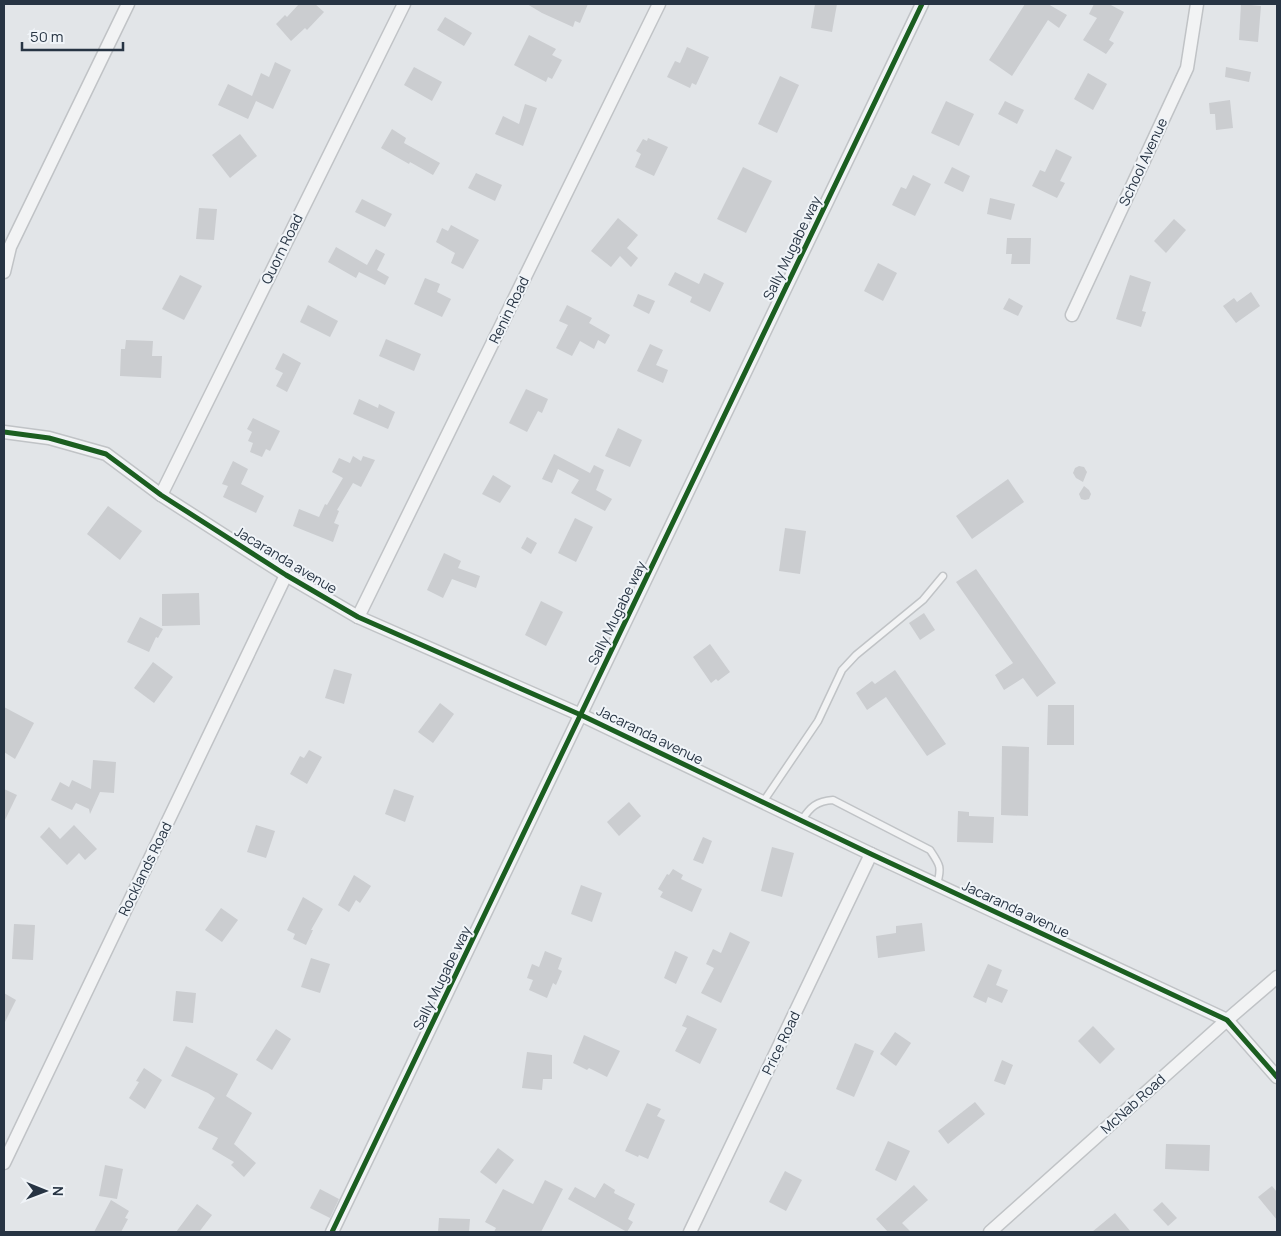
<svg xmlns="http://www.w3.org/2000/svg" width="1281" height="1236" font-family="Manrope,sans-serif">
	<rect width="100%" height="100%" fill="#e2e5e8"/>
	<g fill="#cbcdd0">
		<path d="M 299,4 L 315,4 L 324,12 L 307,30 L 305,28 L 291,41 L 276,24 L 285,15 L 287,17 Z"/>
		<path d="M 527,4 L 588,4 L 580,23 L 575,21 L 573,27 L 542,13 Z"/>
		<path d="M 815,4 L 837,4 L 832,32 L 811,28 Z"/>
		<path d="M 1025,4 L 1048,4 L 1067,15 L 1059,28 L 1048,20 L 1012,76 L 989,60 Z"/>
		<path d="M 1094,4 L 1109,4 L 1124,12 L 1109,40 L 1114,43 L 1106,54 L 1083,40 L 1097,18 L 1089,14 Z"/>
		<path d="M 1241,4 L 1261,6 L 1258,42 L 1239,40 Z"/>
		<path d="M 445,17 L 472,33 L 464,46 L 437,30 Z"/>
		<path d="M 529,35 L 556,49 L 552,55 L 562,60 L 552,79 L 548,77 L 546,82 L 514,65 Z"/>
		<path d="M 687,47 L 709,57 L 696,85 L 692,83 L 690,88 L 667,77 L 675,61 L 680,63 Z"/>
		<path d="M 275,62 L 291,70 L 273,109 L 256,101 L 248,119 L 218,105 L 228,84 L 252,96 L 261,73 L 269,77 Z"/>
		<path d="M 414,67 L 442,82 L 432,101 L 404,85 Z"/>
		<path d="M 1226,67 L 1251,72 L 1249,82 L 1225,77 Z"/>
		<path d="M 1088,73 L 1107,84 L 1093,110 L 1074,99 Z"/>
		<path d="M 780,76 L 799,85 L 777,133 L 758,124 Z"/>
		<path d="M 1230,100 L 1233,128 L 1216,130 L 1215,114 L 1210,114 L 1209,103 Z"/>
		<path d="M 946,101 L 974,114 L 959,146 L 931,133 Z"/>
		<path d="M 1005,101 L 1024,110 L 1017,124 L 998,114 Z"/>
		<path d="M 525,104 L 537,108 L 523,146 L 495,134 L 503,116 L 519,124 Z"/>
		<path d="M 392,129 L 406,138 L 404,143 L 440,163 L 433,175 L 410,162 L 409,164 L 381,148 Z"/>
		<path d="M 240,134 L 257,156 L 230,178 L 212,155 Z"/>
		<path d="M 648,138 L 668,147 L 654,176 L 635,167 L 641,154 L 636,151 L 643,139 L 647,141 Z"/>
		<path d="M 1056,149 L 1072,157 L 1060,181 L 1065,183 L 1057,198 L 1032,186 L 1040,170 L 1045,172 Z"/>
		<path d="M 743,167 L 772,181 L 746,233 L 717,219 Z"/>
		<path d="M 952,167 L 970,176 L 963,192 L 944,183 Z"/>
		<path d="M 476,173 L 502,185 L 495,201 L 468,188 Z"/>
		<path d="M 913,175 L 931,184 L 915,216 L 892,205 L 901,187 L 906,189 Z"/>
		<path d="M 990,198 L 1015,204 L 1011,220 L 987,214 Z"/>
		<path d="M 362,199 L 392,214 L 385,227 L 355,212 Z"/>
		<path d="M 199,208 L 217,209 L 214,240 L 196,239 Z"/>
		<path d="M 618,218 L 638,235 L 627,248 L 638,258 L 631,267 L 620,256 L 611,267 L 591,251 Z"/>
		<path d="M 1174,219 L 1186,230 L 1166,253 L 1154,241 Z"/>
		<path d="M 451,225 L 479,240 L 463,269 L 451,263 L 455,253 L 436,242 L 442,228 L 448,231 Z"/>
		<path d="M 1007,238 L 1031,238 L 1030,264 L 1011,264 L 1012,254 L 1006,254 Z"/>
		<path d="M 336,247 L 367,265 L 376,249 L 385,254 L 377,270 L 389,277 L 385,285 L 359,272 L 356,278 L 328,262 Z"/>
		<path d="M 878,263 L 897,273 L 883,301 L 864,291 Z"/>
		<path d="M 675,272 L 699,284 L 704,273 L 724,283 L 710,312 L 690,302 L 692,297 L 668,285 Z"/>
		<path d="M 180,275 L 202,286 L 184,320 L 162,309 Z"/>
		<path d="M 1130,275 L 1151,282 L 1142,311 L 1146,312 L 1141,327 L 1116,319 Z"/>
		<path d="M 425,278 L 440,284 L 437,292 L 451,299 L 442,317 L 414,304 Z"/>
		<path d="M 1251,292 L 1260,306 L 1236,323 L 1223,306 L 1234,298 L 1237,302 Z"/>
		<path d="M 638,294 L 655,301 L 649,314 L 633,306 Z"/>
		<path d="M 1009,298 L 1023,306 L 1018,316 L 1003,309 Z"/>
		<path d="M 308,305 L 338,321 L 330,337 L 300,322 Z"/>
		<path d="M 567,305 L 592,318 L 589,323 L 610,335 L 605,344 L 598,340 L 594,349 L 580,341 L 572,356 L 556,348 L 568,325 L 559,321 Z"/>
		<path d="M 386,339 L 421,354 L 414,371 L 379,356 Z"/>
		<path d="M 126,340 L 153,341 L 152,356 L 162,356 L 161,378 L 120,376 L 121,349 L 125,349 Z"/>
		<path d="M 650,344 L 663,350 L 656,365 L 668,370 L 663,383 L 637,371 Z"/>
		<path d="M 283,353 L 301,363 L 287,392 L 276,386 L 283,373 L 275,369 Z"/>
		<path d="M 526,389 L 548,399 L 542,413 L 538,411 L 527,432 L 509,423 Z"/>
		<path d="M 359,399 L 378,408 L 379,404 L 395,412 L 388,429 L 353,414 Z"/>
		<path d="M 253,418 L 280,431 L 270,451 L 266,449 L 262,457 L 250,452 L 253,443 L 248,441 L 252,432 L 247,429 Z"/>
		<path d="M 618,428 L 642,440 L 630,467 L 605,456 Z"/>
		<path d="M 554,454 L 590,473 L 594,465 L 604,470 L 596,490 L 612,499 L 605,511 L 571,493 L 579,480 L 558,469 L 552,483 L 542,479 Z"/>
		<path d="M 353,456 L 361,461 L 363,456 L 375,460 L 361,487 L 353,483 L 337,510 L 339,511 L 334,523 L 339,525 L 333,542 L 293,526 L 299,509 L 319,517 L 325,504 L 327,505 L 343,478 L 332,472 L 339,458 L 350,463 Z"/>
		<path d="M 233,461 L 248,469 L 241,484 L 264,496 L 256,513 L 223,497 L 228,486 L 222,484 Z"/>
		<path d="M 1079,466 L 1084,467 L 1087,472 L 1083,482 L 1076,478 L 1073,473 L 1075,468 Z"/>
		<path d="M 493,475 L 511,486 L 500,503 L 482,494 Z"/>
		<path d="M 1008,479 L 1024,502 L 972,539 L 956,516 Z"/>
		<path d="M 1084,486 L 1089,490 L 1091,494 L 1089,499 L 1085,500 L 1081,499 L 1079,494 Z"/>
		<path d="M 108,506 L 142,531 L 120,560 L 87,534 Z"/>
		<path d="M 575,518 L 593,527 L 576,562 L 558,553 Z"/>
		<path d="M 785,528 L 806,531 L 800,574 L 779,571 Z"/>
		<path d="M 527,537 L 537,543 L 531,554 L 521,548 Z"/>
		<path d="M 444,553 L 461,561 L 458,568 L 480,576 L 476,588 L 452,579 L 443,598 L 427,590 Z"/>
		<path d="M 976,569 L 1056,683 L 1037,697 L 1023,678 L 1004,690 L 995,675 L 1013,663 L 956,582 Z"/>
		<path d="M 199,593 L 200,625 L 162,626 L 162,594 Z"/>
		<path d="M 541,601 L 563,612 L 546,646 L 525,635 Z"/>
		<path d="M 924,613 L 935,630 L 920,640 L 909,623 Z"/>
		<path d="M 140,617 L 163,629 L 158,638 L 156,637 L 149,652 L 127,642 Z"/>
		<path d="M 710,644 L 730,672 L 718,681 L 716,679 L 711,683 L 693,657 Z"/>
		<path d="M 153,662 L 173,677 L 154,703 L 134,688 Z"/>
		<path d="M 334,669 L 352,674 L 344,704 L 325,698 Z"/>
		<path d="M 895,670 L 946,744 L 927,756 L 886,697 L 867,710 L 856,693 L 872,681 L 875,684 Z"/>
		<path d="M 440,703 L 454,714 L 433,743 L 418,732 Z"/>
		<path d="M 1048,705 L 1074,705 L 1074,745 L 1047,745 Z"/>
		<path d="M 4,707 L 34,723 L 15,759 L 4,752 Z"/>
		<path d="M 1002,746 L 1029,747 L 1028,816 L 1001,815 Z"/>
		<path d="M 309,750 L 322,757 L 307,784 L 290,774 L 300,756 L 304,758 Z"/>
		<path d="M 93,760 L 116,762 L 114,793 L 100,792 L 90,814 L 89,809 L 76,803 L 72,810 L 51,800 L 60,782 L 69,787 L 72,780 L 91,789 Z"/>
		<path d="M 4,789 L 17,795 L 4,822 Z"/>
		<path d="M 394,789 L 414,796 L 405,822 L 385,814 Z"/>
		<path d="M 629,802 L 641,816 L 619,836 L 607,822 Z"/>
		<path d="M 958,811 L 969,812 L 969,816 L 994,817 L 993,843 L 957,842 Z"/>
		<path d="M 74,825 L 97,849 L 85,860 L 79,853 L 67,865 L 40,837 L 49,827 L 60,839 Z"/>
		<path d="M 256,825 L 275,831 L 266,858 L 247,852 Z"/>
		<path d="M 703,837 L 712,841 L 703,864 L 693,860 Z"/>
		<path d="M 772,847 L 794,853 L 782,897 L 761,891 Z"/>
		<path d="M 673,869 L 683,875 L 681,879 L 702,889 L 692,912 L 660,897 L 663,892 L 658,889 L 667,874 L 669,875 Z"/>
		<path d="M 354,875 L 371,886 L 360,903 L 356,900 L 349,912 L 338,905 Z"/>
		<path d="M 581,885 L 602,893 L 592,922 L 571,914 Z"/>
		<path d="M 303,897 L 323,909 L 311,930 L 313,930 L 306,945 L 293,939 L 295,934 L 287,930 Z"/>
		<path d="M 221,908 L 238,920 L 222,942 L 205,930 Z"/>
		<path d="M 922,923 L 925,951 L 878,958 L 876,936 L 896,933 L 896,926 Z"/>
		<path d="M 14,924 L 35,925 L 33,960 L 12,959 Z"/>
		<path d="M 730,932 L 750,942 L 721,1003 L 701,993 L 714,968 L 706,964 L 713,949 L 721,953 Z"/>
		<path d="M 545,951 L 562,958 L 558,969 L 562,971 L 556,985 L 553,983 L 547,998 L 529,990 L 533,980 L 527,978 L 532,964 L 539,967 Z"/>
		<path d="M 675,951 L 688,957 L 676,984 L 664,978 Z"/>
		<path d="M 311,958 L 330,964 L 320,993 L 301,987 Z"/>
		<path d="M 988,964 L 1002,970 L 996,985 L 1008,990 L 1002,1003 L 988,997 L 986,1003 L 973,997 Z"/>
		<path d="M 176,991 L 196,993 L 193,1023 L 173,1021 Z"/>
		<path d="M 4,993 L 16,1000 L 4,1024 Z"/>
		<path d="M 687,1015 L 717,1029 L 700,1064 L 675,1051 L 687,1028 L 682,1026 Z"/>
		<path d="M 1093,1026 L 1115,1049 L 1100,1064 L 1078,1041 Z"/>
		<path d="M 276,1029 L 291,1039 L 272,1070 L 256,1060 Z"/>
		<path d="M 895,1032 L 911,1043 L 896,1066 L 880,1054 Z"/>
		<path d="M 584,1035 L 620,1051 L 607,1077 L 589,1068 L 587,1070 L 573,1063 Z"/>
		<path d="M 855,1043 L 874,1051 L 854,1097 L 836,1089 Z"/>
		<path d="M 186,1046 L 238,1074 L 226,1096 L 252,1113 L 234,1144 L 256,1163 L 244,1177 L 231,1165 L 234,1162 L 212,1149 L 218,1138 L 198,1128 L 215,1098 L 208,1093 L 171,1076 Z"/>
		<path d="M 527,1052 L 552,1055 L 552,1079 L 543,1079 L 542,1090 L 522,1088 Z"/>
		<path d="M 1002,1060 L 1013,1065 L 1005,1085 L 994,1081 Z"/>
		<path d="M 144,1068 L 162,1080 L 145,1109 L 129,1098 L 139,1082 L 136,1081 Z"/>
		<path d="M 975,1102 L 985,1114 L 948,1144 L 938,1131 Z"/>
		<path d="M 647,1103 L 661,1109 L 657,1116 L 665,1120 L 648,1159 L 639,1155 L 638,1157 L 625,1151 Z"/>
		<path d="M 888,1141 L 910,1151 L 896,1181 L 875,1170 Z"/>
		<path d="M 1166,1144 L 1210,1145 L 1209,1171 L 1165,1169 Z"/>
		<path d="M 498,1148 L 514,1160 L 496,1184 L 480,1172 Z"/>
		<path d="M 105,1165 L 123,1169 L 117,1199 L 99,1196 Z"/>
		<path d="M 785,1171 L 802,1180 L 786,1211 L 769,1202 Z"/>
		<path d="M 545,1180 L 563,1189 L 541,1232 L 494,1232 L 496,1228 L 485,1222 L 503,1189 L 533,1204 Z"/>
		<path d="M 604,1183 L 615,1190 L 614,1193 L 635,1204 L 628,1219 L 633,1222 L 627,1232 L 568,1199 L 575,1187 L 595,1198 Z"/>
		<path d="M 914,1185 L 928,1200 L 902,1223 L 911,1232 L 888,1232 L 876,1219 Z"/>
		<path d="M 1272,1186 L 1277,1192 L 1277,1220 L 1258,1197 Z"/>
		<path d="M 320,1189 L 339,1199 L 330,1218 L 310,1208 Z"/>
		<path d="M 111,1200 L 129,1211 L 125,1218 L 128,1219 L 121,1232 L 94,1232 Z"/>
		<path d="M 1162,1202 L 1177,1218 L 1168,1226 L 1153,1210 Z"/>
		<path d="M 197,1204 L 212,1215 L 199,1232 L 176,1232 Z"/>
		<path d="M 1115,1213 L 1131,1232 L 1092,1232 Z"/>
		<path d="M 439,1218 L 470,1219 L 469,1232 L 438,1232 Z"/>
	</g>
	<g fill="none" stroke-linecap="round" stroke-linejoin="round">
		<g stroke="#c0c3c6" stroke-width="9">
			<g id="lane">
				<path d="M 763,802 L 818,721 L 842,670 L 856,655 L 923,600 L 943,576"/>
				<path d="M 802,820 C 810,807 817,801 833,800 L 930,850 C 940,865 942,867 937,884"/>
			</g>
		</g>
		<g stroke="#c0c3c6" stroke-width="15">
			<g id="street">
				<path d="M 4,272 L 10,247 L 128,4"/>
				<path d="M 1072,315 L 1187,68 L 1197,4"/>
				<path d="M 4,432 L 49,438 L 106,454 L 161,495 L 286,575 L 358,617 L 581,715 L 871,854 L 1227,1020 L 1277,1077"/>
				<path d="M 161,495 L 404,4"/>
				<path d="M 358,617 L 659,4"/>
				<path d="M 4,1163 L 286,575"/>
				<path d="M 332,1232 L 922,4"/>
				<path d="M 690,1232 L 871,854"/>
				<path d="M 990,1232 L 1227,1020 L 1277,977"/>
			</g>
		</g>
		<use href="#lane" stroke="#f2f3f4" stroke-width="6"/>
		<use href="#street" stroke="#f2f3f4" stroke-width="12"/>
		<g stroke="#f0f4f8" stroke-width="8">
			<g id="cycleway">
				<path d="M 4,432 L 49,438 L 106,454 L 161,495 L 286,575 L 358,617 L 581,715 L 871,854 L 1227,1020 L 1277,1077"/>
				<path d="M 332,1232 L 922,4"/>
			</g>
		</g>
		<use href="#cycleway" stroke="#1b5e20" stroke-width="5"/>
	</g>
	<g text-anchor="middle" stroke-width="4" stroke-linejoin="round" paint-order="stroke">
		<g font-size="14" fill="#273443" stroke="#f0f4f8">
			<text transform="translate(1143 162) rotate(-65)" y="5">School Avenue</text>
			<text transform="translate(792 248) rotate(-64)" y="5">Sally Mugabe way</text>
			<text transform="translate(282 249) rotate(-64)" y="5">Quorn Road</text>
			<text transform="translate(509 310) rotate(-64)" y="5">Renin Road</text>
			<text transform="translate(286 560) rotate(31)" y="5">Jacaranda avenue</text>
			<text transform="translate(617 613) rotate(-64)" y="5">Sally Mugabe way</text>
			<text transform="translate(650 735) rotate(26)" y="5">Jacaranda avenue</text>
			<text transform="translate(145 869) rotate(-64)" y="5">Rocklands Road</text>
			<text transform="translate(1016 909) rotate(25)" y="5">Jacaranda avenue</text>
			<text transform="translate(442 978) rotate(-64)" y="5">Sally Mugabe way</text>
			<text transform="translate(781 1043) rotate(-64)" y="5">Price Road</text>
			<text transform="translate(1133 1104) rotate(-42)" y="5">McNab Road</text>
		</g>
	</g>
	<rect width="1281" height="1236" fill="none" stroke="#273443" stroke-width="10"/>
	<g transform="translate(45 1191) rotate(91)" stroke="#f0f4f8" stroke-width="4" paint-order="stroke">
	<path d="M0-4L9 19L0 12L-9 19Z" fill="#273443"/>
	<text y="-8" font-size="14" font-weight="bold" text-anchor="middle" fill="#273443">N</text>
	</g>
	<path d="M22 42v8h101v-8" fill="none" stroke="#273443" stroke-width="2.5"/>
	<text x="30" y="42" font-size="15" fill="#273443" stroke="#f0f4f8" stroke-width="4" paint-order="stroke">50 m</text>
</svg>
